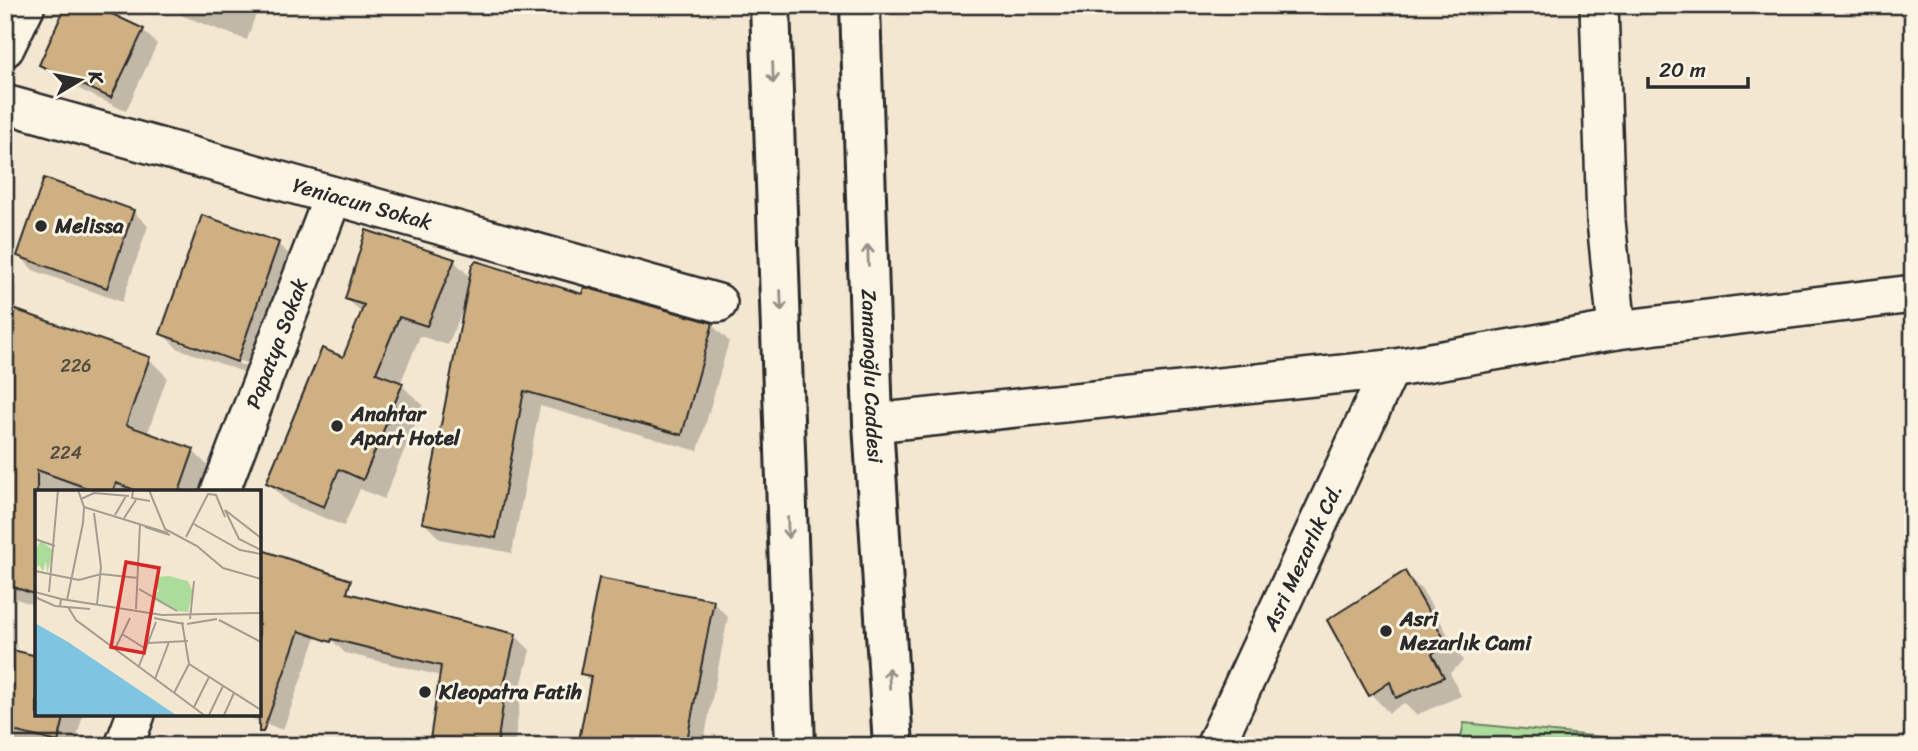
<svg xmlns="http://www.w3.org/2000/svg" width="1918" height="751" font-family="Sriracha,sans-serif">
	<rect width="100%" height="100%" fill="#f3e7d1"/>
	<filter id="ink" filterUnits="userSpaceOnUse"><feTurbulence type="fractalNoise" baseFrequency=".0143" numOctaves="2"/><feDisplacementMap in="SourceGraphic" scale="14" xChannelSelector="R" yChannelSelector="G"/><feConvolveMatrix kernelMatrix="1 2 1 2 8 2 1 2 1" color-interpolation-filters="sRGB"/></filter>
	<g filter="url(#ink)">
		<path fill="#acdc9c" stroke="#6c8464" stroke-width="2" d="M 1464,723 L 1691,746 L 1459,746 Z"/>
		<g fill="#0003" fill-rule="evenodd">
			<path d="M 68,5 L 114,5 L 110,15 L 143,30 L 157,44 L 126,111 L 55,78 L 41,64 Z"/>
			<path d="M 173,5 L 259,5 L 247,40 L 183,16 Z"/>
			<path d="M 133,211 L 148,226 L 122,302 L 33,270 L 19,255 Z"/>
			<path d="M 203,217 L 278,244 L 293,258 L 252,375 L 177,348 L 162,333 ZM 177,338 L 246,363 L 245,366 L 177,342 Z"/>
			<path d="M 454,261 L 471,278 L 583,296 L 585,290 L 712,325 L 729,341 L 698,451 L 540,406 L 512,553 L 440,539 L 424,523 L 464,307 L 448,345 L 420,336 L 400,384 L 423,405 L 384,499 L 360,489 L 344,526 L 288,503 L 268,482 L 344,359 L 362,314 L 347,298 Z"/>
			<path d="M 5,308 L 149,359 L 167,377 L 147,435 L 193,451 L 211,469 L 203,492 L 37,492 L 37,606 L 5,595 Z"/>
			<path d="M 259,551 L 334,586 L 283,730 L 239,714 L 259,714 Z"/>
			<path d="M 1405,573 L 1423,591 L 1463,661 L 1450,673 L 1461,696 L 1416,715 L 1404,703 L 1389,713 L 1371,694 Z"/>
			<path d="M 713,602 L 728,617 L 703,746 L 579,746 L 591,683 L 582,673 Z"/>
			<path d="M 515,635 L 530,650 L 518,699 L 520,702 L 514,746 L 431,746 L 441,676 L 345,653 L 330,638 Z"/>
			<path d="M 5,649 L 37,714 L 83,714 L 75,746 L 33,746 L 5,738 Z"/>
		</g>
		<g fill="#cfb083" stroke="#2b2b2b" stroke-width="2">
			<path d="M 66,5 L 93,5 L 144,29 L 111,98 L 39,65 Z"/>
			<path d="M 44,178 L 134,210 L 107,288 L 17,256 Z"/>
			<path d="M 202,215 L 279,242 L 237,362 L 160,334 Z"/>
			<path d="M 366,230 L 455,259 L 427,326 L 399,317 L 376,373 L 403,383 L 363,480 L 339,469 L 324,507 L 266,483 L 322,348 L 343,357 L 364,305 L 345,299 Z"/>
			<path d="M 476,261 L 582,294 L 584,287 L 713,323 L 682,435 L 524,391 L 496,538 L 422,523 L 472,265 Z"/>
			<path d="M 5,306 L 150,357 L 126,425 L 194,449 L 179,492 L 140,492 L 116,483 L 113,492 L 98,492 L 37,470 L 37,595 L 5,584 Z"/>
			<path d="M 259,549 L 351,580 L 347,593 L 516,634 L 504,685 L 506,685 L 497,746 L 429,746 L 441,666 L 332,639 L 331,642 L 299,631 L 263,732 L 259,732 Z"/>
			<path d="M 1405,571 L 1446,642 L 1432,654 L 1444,677 L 1396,698 L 1390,682 L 1369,696 L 1327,620 Z"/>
			<path d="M 599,578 L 714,600 L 686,746 L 578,746 L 591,676 L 580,674 Z"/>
			<path d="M 5,648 L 37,656 L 37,714 L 65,714 L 58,742 L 5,729 Z"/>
		</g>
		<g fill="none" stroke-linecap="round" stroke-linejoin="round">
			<g stroke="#2b2b2b" stroke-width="42">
				<g id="minor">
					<path d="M 1599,5 L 1606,221 L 1617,330"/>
					<path d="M 5,48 L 26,5"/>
					<path id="s1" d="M 5,104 L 718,303"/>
					<path d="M 873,423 L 1390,369 L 1617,330 L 1913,294"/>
					<path id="s2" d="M 220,492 L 333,196"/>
					<path d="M 124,746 L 136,714"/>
					<path id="s3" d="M 1215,746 L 1390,369"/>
				</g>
			</g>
			<g stroke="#2b2b2b" stroke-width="44">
				<g id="highway">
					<path d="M 770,5 L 795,746"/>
					<path id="s4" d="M 860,5 L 873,423 L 893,746"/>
				</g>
			</g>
			<use href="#minor" stroke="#fcf5e5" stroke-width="37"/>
			<use href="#highway" stroke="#fcf5e5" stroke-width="38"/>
		</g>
		<defs><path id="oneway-shaft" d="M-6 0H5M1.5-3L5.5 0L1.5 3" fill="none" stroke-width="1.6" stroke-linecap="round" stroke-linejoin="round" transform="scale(1.75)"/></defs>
		<g stroke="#949088">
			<use href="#oneway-shaft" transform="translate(773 73) rotate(88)"/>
			<use href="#oneway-shaft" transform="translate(868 255) rotate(-92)"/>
			<use href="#oneway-shaft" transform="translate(781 301) rotate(88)"/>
			<use href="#oneway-shaft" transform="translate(788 528) rotate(88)"/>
			<use href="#oneway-shaft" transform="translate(889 678) rotate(-94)"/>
		</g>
	</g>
	<g fill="#2b2b2b" stroke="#fcf5e5" stroke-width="2.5">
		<circle cx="41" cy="226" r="7"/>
		<circle cx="337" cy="426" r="7"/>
		<circle cx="1386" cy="631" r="7"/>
		<circle cx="425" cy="692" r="7"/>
	</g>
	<g text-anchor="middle" stroke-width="6" stroke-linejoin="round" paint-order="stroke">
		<g font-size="18" fill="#544c41">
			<text x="76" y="372">226</text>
			<text x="66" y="459">224</text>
		</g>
		<g font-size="21" fill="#2b2b2b" stroke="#fcf5e5">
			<text dy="7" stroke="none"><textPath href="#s1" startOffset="371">Yeniacun Sokak</textPath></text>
			<text dy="7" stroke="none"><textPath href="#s2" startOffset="159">Papatya Sokak</textPath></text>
			<text dy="7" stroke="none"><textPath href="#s4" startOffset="371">Zamanoğlu Caddesi</textPath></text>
			<text dy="7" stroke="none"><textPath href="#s3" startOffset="208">Asri Mezarlık Cd.</textPath></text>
		</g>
		<g font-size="21" font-weight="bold" fill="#2b2b2b" stroke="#fcf5e5" text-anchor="start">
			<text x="55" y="233">Melissa</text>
			<text x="351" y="421">Anahtar<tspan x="351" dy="24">Apart Hotel</tspan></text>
			<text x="1400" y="626">Asri<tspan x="1400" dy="24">Mezarlık Cami</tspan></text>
			<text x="439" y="699">Kleopatra Fatih</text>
		</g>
	</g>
	<g transform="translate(35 490)">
		<rect width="226" height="226" fill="#f3e7d1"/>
		<path d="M 6,51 L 19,61 L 12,83 L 11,71 L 8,81 L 4,75 L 0,78 L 0,60 ZM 134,86 L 153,91 L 158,102 L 153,122 L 140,121 L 118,109 L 124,100 L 119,98 L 122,87 Z" fill="#acdc9c"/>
		<path d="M 0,133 L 33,152 L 141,225 L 0,225 Z" fill="#7fc4e0"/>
		<path fill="none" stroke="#a39c8f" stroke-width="2" d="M 98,0 L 97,8 L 115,11M 114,0 L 130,39 L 162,56 L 188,78 L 226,89M 46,9 L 59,3 L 94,6M 49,17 L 133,43M 59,23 L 66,77 L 62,114M 80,25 L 91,6M 89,28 L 101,10M 157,33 L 205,60 L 226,64M 110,37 L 135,45M 151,47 L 173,4 L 181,5 L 190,27M 226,48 L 190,20 L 204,49 L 226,60M 0,49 L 20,56M 0,81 L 44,90 L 66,84 L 103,88M 104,99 L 142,121M 0,102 L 26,109M 14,102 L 23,0M 0,107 L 20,116 L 55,119M 32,110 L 48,33 L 49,17 L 43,0M 25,117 L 26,109 L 127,125 L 226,123M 33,117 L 41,130 L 169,225M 101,119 L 105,34M 119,128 L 149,134M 155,129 L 159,91M 184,130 L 226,152M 147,132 L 154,174 L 226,220M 152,134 L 182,129M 87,144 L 111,159M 113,153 L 153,151M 80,159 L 95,128M 104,176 L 121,132M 120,189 L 134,152M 139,203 L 154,174M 159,217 L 174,187M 174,225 L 188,196M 189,225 L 199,203"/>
		<path fill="#d62828" fill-opacity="0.15" stroke="#d62828" stroke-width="3.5" d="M 91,72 L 124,78 L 109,163 L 76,157 Z"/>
		<rect width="226" height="226" fill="none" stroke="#2b2b2b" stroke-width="3.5"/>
	</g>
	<rect width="1918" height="751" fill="none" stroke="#fcf5e5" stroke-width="28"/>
	<rect x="14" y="14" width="1890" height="723" fill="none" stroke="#2b2b2b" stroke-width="2.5" filter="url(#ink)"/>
	<g transform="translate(80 80) rotate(80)" stroke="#fcf5e5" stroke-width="5" paint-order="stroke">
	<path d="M0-5L12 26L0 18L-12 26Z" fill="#2b2b2b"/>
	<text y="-10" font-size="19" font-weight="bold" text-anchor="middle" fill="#2b2b2b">K</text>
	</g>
	<path d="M1648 77v10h100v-10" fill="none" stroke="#2b2b2b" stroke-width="3.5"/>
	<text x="1659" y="77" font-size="21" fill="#2b2b2b" stroke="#fcf5e5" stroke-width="5" paint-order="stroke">20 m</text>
</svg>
